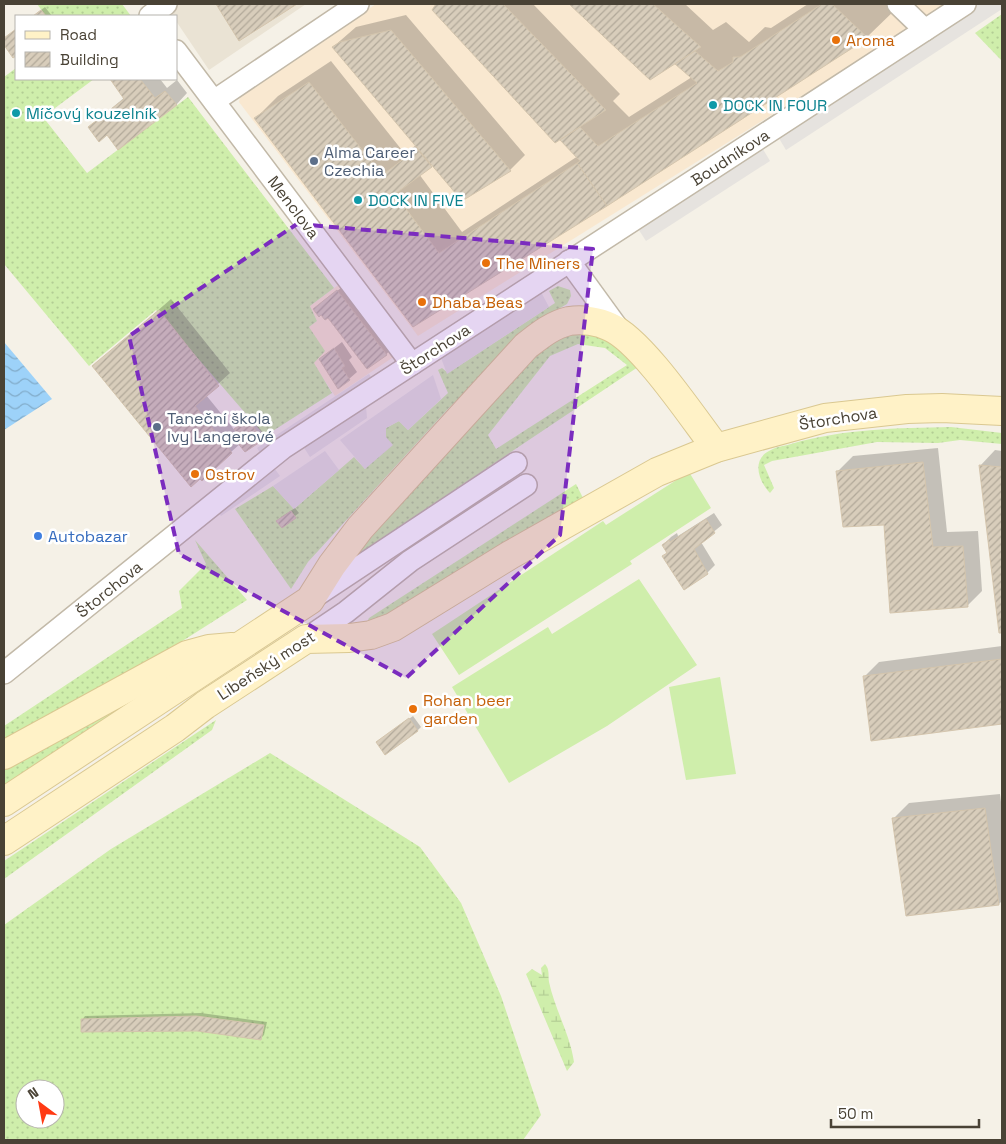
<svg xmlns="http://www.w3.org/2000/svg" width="1006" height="1144" font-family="'Space Grotesk',sans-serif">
	<defs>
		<pattern id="grass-dots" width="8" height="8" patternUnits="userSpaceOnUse" patternTransform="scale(1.25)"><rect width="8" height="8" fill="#cfeeab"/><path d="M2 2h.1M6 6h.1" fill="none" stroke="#b3cd94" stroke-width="1.8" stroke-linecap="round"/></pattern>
		<pattern id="wetland-marsh" width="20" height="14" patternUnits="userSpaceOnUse" patternTransform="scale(1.25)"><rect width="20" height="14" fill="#cfeeab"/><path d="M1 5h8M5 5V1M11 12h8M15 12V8" fill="none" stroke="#b3cd94"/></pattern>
		<pattern id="water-waves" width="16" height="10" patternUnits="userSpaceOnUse" patternTransform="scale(1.25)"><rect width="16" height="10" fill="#9dd2f9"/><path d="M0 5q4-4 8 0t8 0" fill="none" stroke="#82acca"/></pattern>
		<pattern id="building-hatch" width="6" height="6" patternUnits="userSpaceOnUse" patternTransform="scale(1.25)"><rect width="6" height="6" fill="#d8cdbb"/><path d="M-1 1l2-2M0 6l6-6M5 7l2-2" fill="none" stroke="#b1a899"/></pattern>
	</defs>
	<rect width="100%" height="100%" fill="#f5f1e7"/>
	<path fill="#eae3d4" d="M 165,4 L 306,4 L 209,70 L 176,21 L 176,16 L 173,16 Z"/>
	<g fill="#f9e8d0">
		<path d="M 376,4 L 949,4 L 418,336 L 239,102 L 241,93 Z"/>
		<path d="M 341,283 L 395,356 L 335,396 L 313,363 L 309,327 L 317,321 L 310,306 Z"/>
	</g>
	<g fill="url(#grass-dots)" fill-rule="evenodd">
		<path d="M 37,4 L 122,4 L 131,16 L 46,16 Z"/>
		<path d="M 1002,14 L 1002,61 L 975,33 Z"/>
		<path d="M 16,68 L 16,79 L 94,79 L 43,117 L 87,173 L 188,97 L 334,288 L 310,306 L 317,321 L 309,327 L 325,351 L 314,363 L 332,393 L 265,436 L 156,310 L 89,366 L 4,264 L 4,77 Z"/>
		<path d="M 558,286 L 570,290 L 571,296 L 567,304 L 533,324 L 447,410 L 308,562 L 291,589 L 235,509 L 273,486 L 294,509 L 354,457 L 365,469 L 386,437 L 386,428 L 399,421 L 408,430 L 448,393 L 438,370 L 442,368 L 448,373 L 555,303 L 549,291 Z"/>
		<path d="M 585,333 L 610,340 L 638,367 L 353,558 L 351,554 L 540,352 L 560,337 ZM 578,344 L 605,348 L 627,365 L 496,449 L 488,435 L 550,356 Z"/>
		<path d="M 951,427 L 1002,433 L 1002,444 L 960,440 L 938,443 L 877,442 L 772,461 L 764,465 L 774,488 L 770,493 C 759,482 751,460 769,451 C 775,447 784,446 791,444 C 842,429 898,428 951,427 Z"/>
		<path d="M 576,484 L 584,500 L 373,623 L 366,624 L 369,618 Z"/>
		<path d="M 195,540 L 247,600 L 143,666 L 4,746 L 4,726 L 182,608 L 179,591 L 206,564 Z"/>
		<path d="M 150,691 L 4,785 L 4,765 Z"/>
		<path d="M 216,720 L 212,730 L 4,879 L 4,861 Z"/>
		<path d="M 270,753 L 420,847 L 461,903 L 501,996 L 541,1115 L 523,1140 L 4,1140 L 4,925 L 111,849 ZM 25,1089 L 55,1089 L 55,1119 L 25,1119 Z"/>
	</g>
	<path fill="url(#wetland-marsh)" d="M 545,964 C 550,970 548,975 549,982 C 555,1010 570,1034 574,1062 L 567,1071 L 526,974 L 532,969 L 542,975 L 541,968 Z"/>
	<g fill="#cfeeab">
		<path d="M 689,472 L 711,508 L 630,561 L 632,564 L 459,675 L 432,634 L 603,521 L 606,525 Z"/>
		<path d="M 639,579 L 697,665 L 607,726 L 509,783 L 452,687 L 548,627 L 552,634 Z"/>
		<path d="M 720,677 L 736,774 L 686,780 L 669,687 Z"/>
	</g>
	<g fill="#e6e3df">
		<path d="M 977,4 L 1002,4 L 1002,9 L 786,150 L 777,135 Z"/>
		<path d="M 760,144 L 770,161 L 646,241 L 635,224 Z"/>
		<path d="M 541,292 L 549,307 L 447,374 L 440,355 Z"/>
		<path d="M 369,374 L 373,380 L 261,454 L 257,448 Z"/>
		<path d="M 433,375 L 441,399 L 408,430 L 399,421 L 386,428 L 386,437 L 393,445 L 365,469 L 340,440 Z"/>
		<path d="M 366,406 L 367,418 L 310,457 L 301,443 Z"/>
		<path d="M 325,451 L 339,470 L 294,509 L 273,486 Z"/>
		<path d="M 272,465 L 280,476 L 221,516 L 214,506 Z"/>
	</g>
	<path fill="url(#water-waves)" d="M 4,342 L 52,399 L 4,430 Z"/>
	<g fill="#0003">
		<path d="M 217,4 L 294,4 L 239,40 Z"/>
		<path d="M 437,4 L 533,4 L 620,94 L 613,101 L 629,117 L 692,77 L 675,62 L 650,78 L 570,4 L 685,4 L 713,30 L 726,22 L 749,42 L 765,27 L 771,28 L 808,4 L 893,4 L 897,8 L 867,37 L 607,205 L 413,325 L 256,118 L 278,96 L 331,61 L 405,154 L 416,145 L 333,47 L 356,27 L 406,15 L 525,155 L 510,170 L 463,200 L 433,164 L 419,174 L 462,232 L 578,156 L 565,135 L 433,9 Z"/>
		<path d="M 45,7 L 52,16 L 33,16 Z"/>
		<path d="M 111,79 L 160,79 L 167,88 L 177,80 L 187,93 L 176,105 L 107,134 L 89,127 L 125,97 Z"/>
		<path d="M 341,288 L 389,351 L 386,355 L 328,316 L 318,306 Z"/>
		<path d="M 171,299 L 230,373 L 206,395 L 241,438 L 243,437 L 239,425 L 250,417 L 266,436 L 246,450 L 240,444 L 231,452 L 94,366 Z"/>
		<path d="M 342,342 L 352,357 L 349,360 L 357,372 L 349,379 L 320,359 Z"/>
		<path d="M 938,448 L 947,532 L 978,531 L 982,591 L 967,606 L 885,524 L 838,471 L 853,456 Z"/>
		<path d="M 995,450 L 1002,451 L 1002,632 L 1000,632 L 980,466 Z"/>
		<path d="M 295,508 L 299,513 L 282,526 L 281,517 Z"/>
		<path d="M 714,513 L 722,525 L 701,542 L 715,565 L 707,573 L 664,556 L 668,552 L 663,545 L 671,537 L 677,533 L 678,536 Z"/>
		<path d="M 1002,646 L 1002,723 L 872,740 L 864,677 L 879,662 Z"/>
		<path d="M 413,716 L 421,727 L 418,730 L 381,739 Z"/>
		<path d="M 1000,794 L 1002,810 L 1002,901 L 999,904 L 894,818 L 909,803 Z"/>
		<path d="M 201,1013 L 267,1022 L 264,1035 L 261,1038 L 197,1030 L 82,1020 L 85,1016 Z"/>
	</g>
	<g fill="url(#building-hatch)" stroke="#d4c5ad">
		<path d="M 216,4 L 297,4 L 239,41 Z"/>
		<path d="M 436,4 L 503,4 L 606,110 L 555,143 L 432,10 Z"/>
		<path d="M 569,4 L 653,4 L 701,47 L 650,80 Z"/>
		<path d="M 822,4 L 832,4 L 868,38 L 607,206 L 577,163 L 580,161 L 560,140 L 580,127 L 598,146 L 697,83 L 675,64 L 695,51 L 718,71 L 733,62 L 733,57 L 740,57 Z"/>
		<path d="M 41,10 L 46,16 L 33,16 Z"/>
		<path d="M 16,29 L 16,56 L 13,58 L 4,45 L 4,38 Z"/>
		<path d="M 391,30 L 511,171 L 462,201 L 332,47 L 340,42 Z"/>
		<path d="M 110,79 L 140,79 L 155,98 L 165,91 L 177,105 L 118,150 L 107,135 L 99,142 L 88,127 L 124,99 Z"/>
		<path d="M 309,82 L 382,175 L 417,149 L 432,167 L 395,194 L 439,253 L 577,163 L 607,206 L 413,327 L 254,118 Z"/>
		<path d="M 337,290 L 387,355 L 367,369 L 328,318 L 325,320 L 321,315 L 319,317 L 313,309 Z"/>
		<path d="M 159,310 L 219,386 L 195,406 L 232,453 L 202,481 L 200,479 L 191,487 L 92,366 Z"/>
		<path d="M 334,348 L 345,366 L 342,368 L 350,380 L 338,389 L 319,359 Z"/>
		<path d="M 247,419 L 263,440 L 245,452 L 236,441 L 241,437 L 234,429 Z"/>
		<path d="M 923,462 L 933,547 L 963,546 L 968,607 L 890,613 L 884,525 L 843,527 L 836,471 Z"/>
		<path d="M 979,465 L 1002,467 L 1002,633 L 999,633 Z"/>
		<path d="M 291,511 L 296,518 L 282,528 L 276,521 Z"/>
		<path d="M 706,519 L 715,533 L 694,549 L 708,574 L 684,590 L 662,556 L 667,553 L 662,545 L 669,540 L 670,542 Z"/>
		<path d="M 1002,659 L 1002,724 L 871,741 L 863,676 Z"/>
		<path d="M 409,718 L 418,731 L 385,755 L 376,742 Z"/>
		<path d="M 985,808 L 999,905 L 906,916 L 892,818 Z"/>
		<path d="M 196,1016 L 264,1025 L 261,1040 L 197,1031 L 81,1032 L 81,1019 Z"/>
	</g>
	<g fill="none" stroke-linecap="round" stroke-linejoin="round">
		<g stroke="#c2b9a8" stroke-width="24">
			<g id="street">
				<path d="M 898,4 L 925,30"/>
				<path d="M 150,16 L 166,4"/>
				<path d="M 176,51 L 412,364"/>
				<path d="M 214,101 L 358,4"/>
				<path d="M 569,261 L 622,334"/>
				<path d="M 314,597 L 516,463"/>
				<path d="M 306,639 L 346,612 L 410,561 L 526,485"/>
				<path d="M 4,673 L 283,448 L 965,4"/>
			</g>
		</g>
		<g stroke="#dac891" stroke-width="30">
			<g id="secondary">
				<path d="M 4,755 L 187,655 L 209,649 L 232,647"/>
				<path d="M 4,802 L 310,600 L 332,565 L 360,528 L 526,346 C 539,336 552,325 569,321 C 582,319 598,321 610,327 C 642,341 693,418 716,448"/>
				<path d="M 4,841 L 175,728 L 205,705 L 306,639 L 349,638 L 371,635 L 393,627 L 510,555 L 657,472 L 716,448 L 825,418 L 907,409 L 942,408 L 1002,411"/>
			</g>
		</g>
		<use href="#street" stroke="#fff" stroke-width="21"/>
		<use href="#secondary" stroke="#fff2c7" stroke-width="28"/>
	</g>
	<path fill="#7b2cbf" fill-opacity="0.2" stroke="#7b2cbf" stroke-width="4" stroke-dasharray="10 6" stroke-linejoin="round" d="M 297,224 L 593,249 L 560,535 L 406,678 L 179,554 L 129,336 Z"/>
	<g fill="#e8710a" stroke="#fff" stroke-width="2">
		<circle cx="836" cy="40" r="5"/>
		<circle cx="486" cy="263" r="5"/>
		<circle cx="422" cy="302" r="5"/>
		<circle cx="195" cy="474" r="5"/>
		<circle cx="413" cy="709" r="5"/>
	</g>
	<g fill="#0f9aa8" stroke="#fff" stroke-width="2">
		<circle cx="713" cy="105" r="5"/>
		<circle cx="16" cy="113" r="5"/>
		<circle cx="358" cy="200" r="5"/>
	</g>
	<g fill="#5c6f8a" stroke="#fff" stroke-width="2">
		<circle cx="314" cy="161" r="5"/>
		<circle cx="157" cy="427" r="5"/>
	</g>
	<circle fill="#3f7fe0" stroke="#fff" stroke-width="2" cx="38" cy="536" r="5"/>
	<g text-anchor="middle" stroke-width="5" stroke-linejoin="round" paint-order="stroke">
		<g font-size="16" fill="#c56008" stroke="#fff" text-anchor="start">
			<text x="846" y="46">Aroma</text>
			<text x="496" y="269">The Miners</text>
			<text x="432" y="308">Dhaba Beas</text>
			<text x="205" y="480">Ostrov</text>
			<text x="423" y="706">Rohan beer<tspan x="423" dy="18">garden</tspan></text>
		</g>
		<g font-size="16" fill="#0d838f" stroke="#fff" text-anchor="start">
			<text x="723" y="111">DOCK IN FOUR</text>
			<text x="26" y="119">Míčový kouzelník</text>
			<text x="368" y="206">DOCK IN FIVE</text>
		</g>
		<g font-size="16" fill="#4e5e75" stroke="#fff" text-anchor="start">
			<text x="324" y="158">Alma Career<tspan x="324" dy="18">Czechia</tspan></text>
			<text x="167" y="424">Taneční škola<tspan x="167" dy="18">Ivy Langerové</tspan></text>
		</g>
		<g font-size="16" fill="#494235" stroke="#fff">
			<text transform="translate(730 157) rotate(-33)" y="6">Boudníkova</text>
			<text transform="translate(294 207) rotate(53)" y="6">Menclova</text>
			<text transform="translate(435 349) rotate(-33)" y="6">Štorchova</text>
			<text transform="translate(838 418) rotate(-9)" y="6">Štorchova</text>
			<text transform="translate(109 589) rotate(-39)" y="6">Štorchova</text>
			<text transform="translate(266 665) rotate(-33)" y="6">Libeňský most</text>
		</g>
		<g font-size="16" fill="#366cbe" stroke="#fff" text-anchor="start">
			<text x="48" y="542">Autobazar</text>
		</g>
	</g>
	<rect width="1006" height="1144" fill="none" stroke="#494235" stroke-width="10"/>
	<rect x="15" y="15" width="162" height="65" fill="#ffffff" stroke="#b6b3ae"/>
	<rect x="25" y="31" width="25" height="8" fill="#fff2c7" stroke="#b6b3ae"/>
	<text x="60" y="40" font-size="15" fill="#494235">Road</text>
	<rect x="25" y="52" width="25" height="15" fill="url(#building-hatch)" stroke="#b6b3ae"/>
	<text x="60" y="65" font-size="15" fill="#494235">Building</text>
	<g transform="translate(40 1104) rotate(328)"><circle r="24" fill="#ffffff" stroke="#b6b3ae"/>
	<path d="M0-4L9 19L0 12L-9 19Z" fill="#ff3a14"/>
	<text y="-8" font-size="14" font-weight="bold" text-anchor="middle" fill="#494235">N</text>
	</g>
	<path d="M831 1119v8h148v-8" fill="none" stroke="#494235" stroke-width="2.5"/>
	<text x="838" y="1119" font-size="15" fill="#494235" stroke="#ffffff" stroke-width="4" paint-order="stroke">50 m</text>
</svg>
